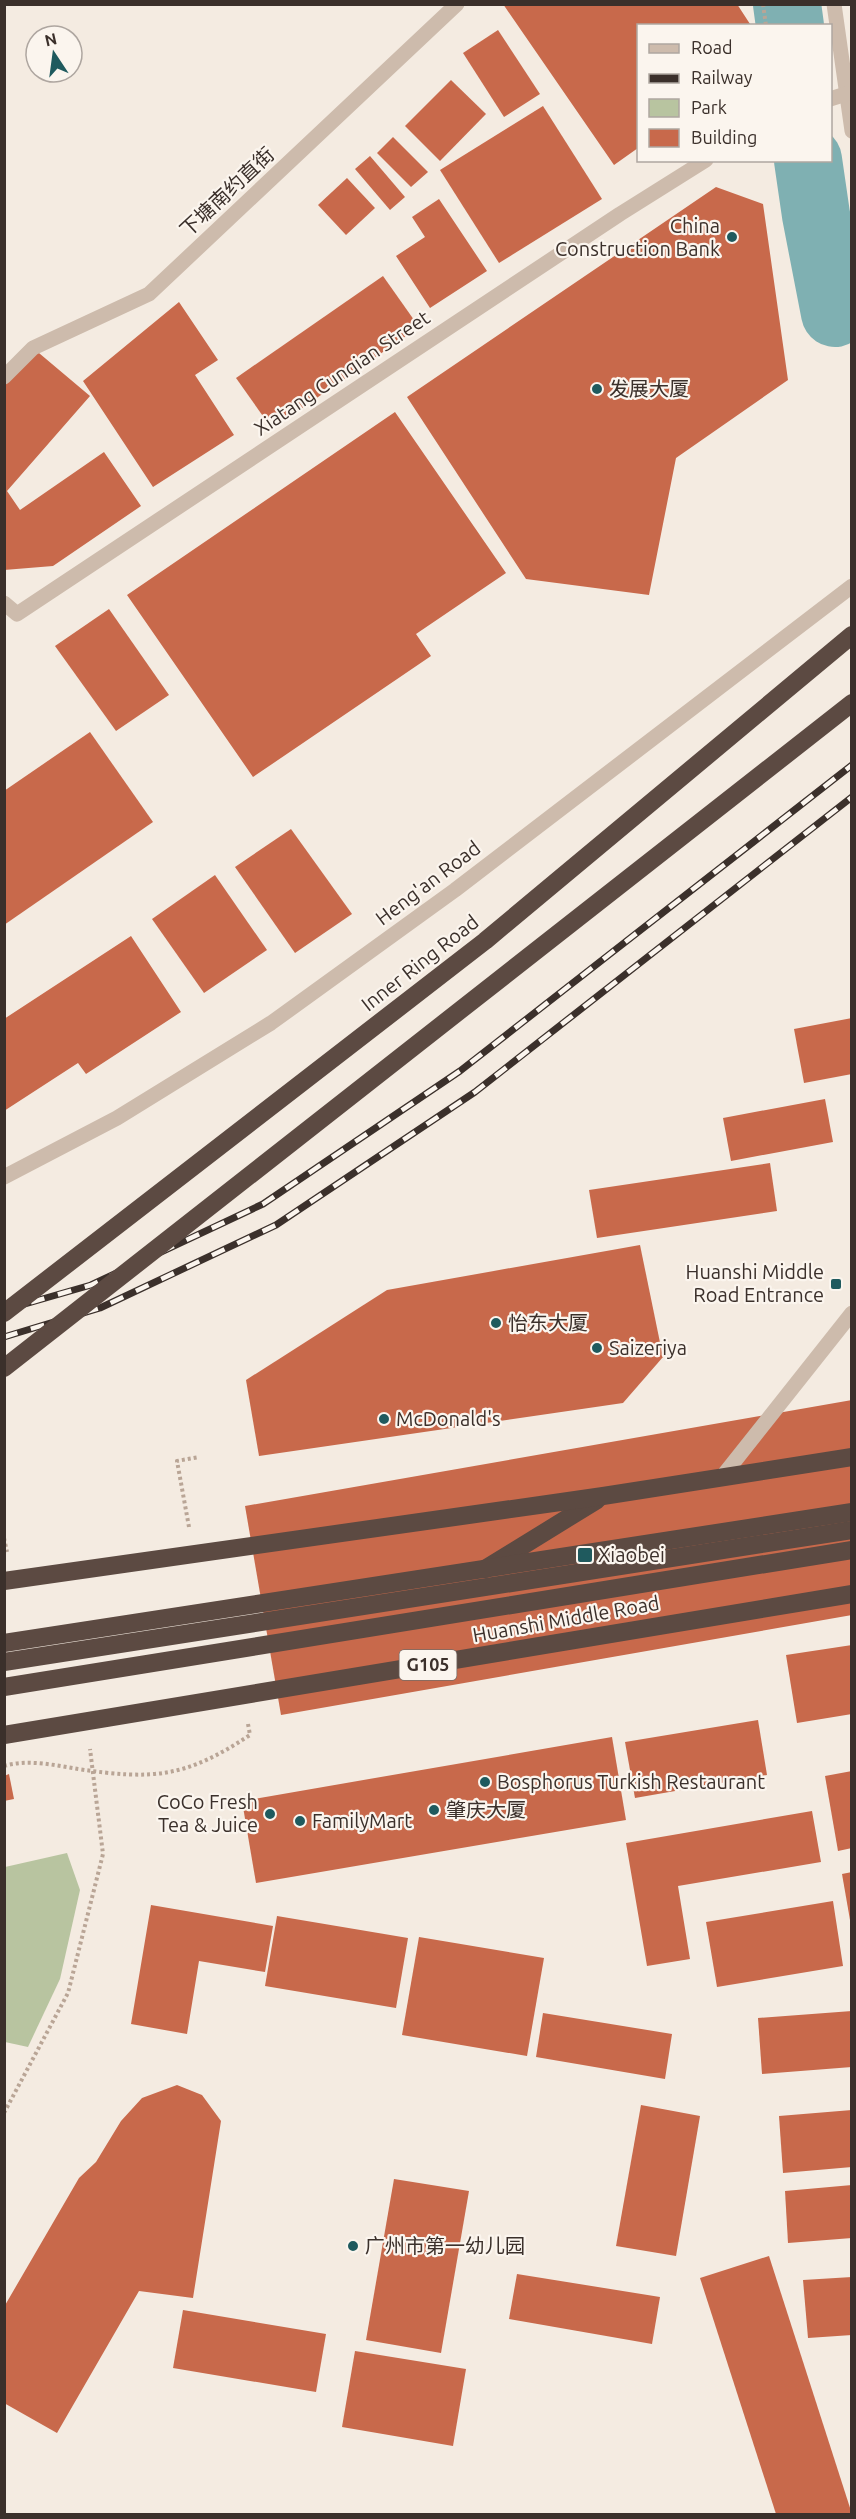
<svg xmlns="http://www.w3.org/2000/svg" width="856" height="2519" font-family="Ubuntu,'Noto Sans SC',sans-serif">
	<rect width="100%" height="100%" fill="#f4ebe1"/>
	<path fill="#b8c4a0" d="M 67,1853 L 80,1890 L 60,1979 L 28,2047 L 5,2042 L 5,1867 Z"/>
	<g fill="none" stroke-linecap="round" stroke-linejoin="round">
		<g stroke="#7fb0b2" stroke-width="68">
			<path d="M 787,4 L 790,26"/>
			<path d="M 808,160 L 816,215 L 835,313"/>
		</g>
	</g>
	<g fill="#c8694b">
		<path d="M 503,4 L 737,4 L 750,24 L 638,26 L 638,148 L 614,165 Z"/>
		<path d="M 498,30 L 540,94 L 504,117 L 463,53 Z"/>
		<path d="M 451,80 L 486,114 L 440,161 L 405,126 Z"/>
		<path d="M 543,106 L 602,199 L 499,263 L 440,170 Z"/>
		<path d="M 393,137 L 428,172 L 411,187 L 377,153 Z"/>
		<path d="M 370,156 L 405,197 L 390,210 L 355,169 Z"/>
		<path d="M 347,178 L 375,208 L 346,235 L 318,205 Z"/>
		<path d="M 716,187 L 763,204 L 788,380 L 676,458 L 649,595 L 526,579 L 407,397 Z"/>
		<path d="M 439,199 L 487,271 L 430,308 L 396,256 L 425,237 L 412,217 Z"/>
		<path d="M 383,276 L 419,327 L 272,429 L 236,378 Z"/>
		<path d="M 179,302 L 218,360 L 195,375 L 234,435 L 153,487 L 83,381 Z"/>
		<path d="M 33,348 L 90,396 L 7,491 L 20,510 L 104,452 L 141,506 L 53,566 L 4,570 L 4,380 Z"/>
		<path d="M 395,412 L 506,573 L 416,634 L 431,656 L 253,777 L 127,595 Z"/>
		<path d="M 109,609 L 169,695 L 116,731 L 55,646 Z"/>
		<path d="M 90,732 L 153,822 L 4,925 L 4,791 Z"/>
		<path d="M 291,829 L 352,914 L 295,953 L 235,867 Z"/>
		<path d="M 215,875 L 267,950 L 204,993 L 152,919 Z"/>
		<path d="M 131,936 L 181,1012 L 86,1074 L 78,1063 L 4,1111 L 4,1019 Z"/>
		<path d="M 852,1018 L 852,1074 L 804,1083 L 794,1029 Z"/>
		<path d="M 825,1099 L 833,1142 L 731,1161 L 723,1118 Z"/>
		<path d="M 770,1163 L 777,1211 L 597,1238 L 589,1190 Z"/>
		<path d="M 640,1245 L 663,1357 L 623,1403 L 259,1456 L 246,1380 L 387,1290 Z"/>
		<path d="M 852,1400 L 852,1615 L 281,1715 L 245,1506 Z"/>
		<path d="M 852,1645 L 852,1714 L 797,1723 L 786,1655 Z"/>
		<path d="M 758,1720 L 767,1775 L 635,1798 L 625,1742 Z"/>
		<path d="M 612,1737 L 626,1820 L 256,1883 L 242,1801 Z"/>
		<path d="M 852,1771 L 852,1848 L 838,1851 L 825,1776 Z"/>
		<path d="M 9,1774 L 14,1799 L 4,1801 L 4,1776 Z"/>
		<path d="M 812,1811 L 821,1862 L 678,1886 L 690,1959 L 647,1966 L 626,1843 Z"/>
		<path d="M 852,1872 L 852,1919 L 850,1920 L 842,1874 Z"/>
		<path d="M 833,1901 L 843,1966 L 717,1987 L 706,1922 Z"/>
		<path d="M 151,1905 L 273,1926 L 265,1972 L 199,1961 L 187,2034 L 131,2024 Z"/>
		<path d="M 277,1916 L 408,1938 L 396,2008 L 265,1986 Z"/>
		<path d="M 419,1937 L 544,1958 L 527,2056 L 402,2035 Z"/>
		<path d="M 852,2011 L 852,2067 L 762,2074 L 758,2018 Z"/>
		<path d="M 543,2013 L 672,2034 L 665,2079 L 536,2057 Z"/>
		<path d="M 177,2085 L 202,2095 L 221,2121 L 193,2298 L 139,2291 L 57,2433 L 4,2403 L 4,2307 L 79,2178 L 96,2162 L 121,2121 L 142,2098 Z"/>
		<path d="M 641,2105 L 700,2116 L 676,2256 L 616,2246 Z"/>
		<path d="M 852,2110 L 852,2167 L 783,2173 L 779,2116 Z"/>
		<path d="M 394,2179 L 469,2191 L 441,2353 L 366,2340 Z"/>
		<path d="M 852,2185 L 852,2238 L 788,2243 L 785,2191 Z"/>
		<path d="M 769,2256 L 852,2514 L 776,2514 L 700,2278 Z"/>
		<path d="M 517,2274 L 660,2297 L 652,2344 L 509,2319 Z"/>
		<path d="M 852,2277 L 852,2335 L 808,2338 L 803,2280 Z"/>
		<path d="M 183,2310 L 326,2334 L 316,2392 L 173,2368 Z"/>
		<path d="M 355,2351 L 466,2369 L 453,2446 L 342,2427 Z"/>
	</g>
	<g fill="none" stroke-linecap="round" stroke-linejoin="round">
		<g stroke="#b9a596" stroke-width="4" stroke-dasharray="3 3" stroke-linecap="butt">
			<path d="M 763,4 L 766,26"/>
			<path d="M 189,1527 L 177,1461 L 199,1457"/>
			<path d="M 4,1538 L 7,1552"/>
			<path d="M 248,1724 L 250,1735"/>
			<path d="M 4,2113 L 68,1993 L 103,1854 L 90,1749"/>
		</g>
		<g stroke="#cdbbac" stroke-width="15">
			<path d="M 834,4 L 852,131"/>
			<path d="M 830,99 L 846,94"/>
			<path d="M 4,377 L 33,348 L 149,294 L 457,4"/>
			<path d="M 4,603 L 17,614 L 620,214 L 706,160"/>
			<path d="M 4,1177 L 117,1118 L 271,1023 L 455,890 L 852,586"/>
			<path d="M 722,1477 L 852,1313"/>
		</g>
		<g stroke="#5c4a42" stroke-width="18">
			<path d="M 485,1569 L 597,1500"/>
			<path d="M 4,1581 L 603,1496 L 852,1457"/>
			<path d="M 4,1662 L 852,1530"/>
			<path d="M 4,1735 L 852,1594"/>
		</g>
		<g stroke="#3b302b" stroke-width="7">
			<g id="rail">
				<path d="M 4,1310 L 91,1285 L 263,1204 L 460,1071 L 852,765"/>
				<path d="M 4,1337 L 100,1308 L 276,1225 L 475,1092 L 852,797"/>
			</g>
		</g>
		<use href="#rail" stroke="#fbf5ee" stroke-width="4.5" stroke-dasharray="14" stroke-linecap="butt"/>
		<path stroke="#b9a596" stroke-width="4" stroke-dasharray="3 3" stroke-linecap="butt" d="M 4,1766 C 28,1759 54,1765 78,1769 C 153,1780 185,1778 250,1735"/>
		<g stroke="#5c4a42" stroke-width="18">
			<path d="M 4,1313 L 485,941 L 852,635"/>
			<path d="M 4,1368 L 852,703"/>
			<path d="M 4,1643 L 852,1512"/>
			<path d="M 4,1687 L 852,1550"/>
		</g>
	</g>
	<g fill="#1f5a5e" stroke="#fbf5ee" stroke-width="2">
		<circle cx="732" cy="237" r="6"/>
		<circle cx="597" cy="389" r="6"/>
		<rect x="830" y="1278" width="12" height="12" rx="3"/>
		<circle cx="496" cy="1323" r="6"/>
		<circle cx="597" cy="1348" r="6"/>
		<circle cx="384" cy="1419" r="6"/>
		<rect x="577" y="1547" width="16" height="16" rx="3"/>
		<circle cx="485" cy="1782" r="6"/>
		<circle cx="434" cy="1810" r="6"/>
		<circle cx="270" cy="1814" r="6"/>
		<circle cx="300" cy="1821" r="6"/>
		<circle cx="353" cy="2246" r="6"/>
	</g>
	<g text-anchor="middle" stroke-width="4.5" stroke-linejoin="round" paint-order="stroke">
		<rect fill="#fbf5ee" stroke="#756b66" stroke-width="1.5" x="399.5" y="1650" width="57" height="30" rx="4.5"/>
		<g font-size="18" font-weight="bold" fill="#3b302b">
			<text x="428" y="1671">G105</text>
		</g>
		<g font-size="20" fill="#3b302b" stroke="#fbf5ee">
			<text transform="translate(227 192) rotate(-43)" y="7">下塘南约直街</text>
			<text transform="translate(342 373) rotate(-34)" y="7">Xiatang Cunqian Street</text>
			<text transform="translate(428 883) rotate(-37)" y="7">Heng'an Road</text>
			<text transform="translate(420 963) rotate(-38)" y="7">Inner Ring Road</text>
			<text transform="translate(566 1619) rotate(-10)" y="7">Huanshi Middle Road</text>
		</g>
		<g font-size="20" fill="#3b302b" stroke="#fbf5ee" text-anchor="start">
			<text x="720" y="233" text-anchor="end">China<tspan x="720" dy="23">Construction Bank</tspan></text>
			<text x="609" y="396">发展大厦</text>
			<text x="824" y="1279" text-anchor="end">Huanshi Middle<tspan x="824" dy="23">Road Entrance</tspan></text>
			<text x="508" y="1330">怡东大厦</text>
			<text x="609" y="1355">Saizeriya</text>
			<text x="396" y="1426">McDonald's</text>
			<text x="598" y="1562">Xiaobei</text>
			<text x="497" y="1789">Bosphorus Turkish Restaurant</text>
			<text x="258" y="1809" text-anchor="end">CoCo Fresh<tspan x="258" dy="23">Tea &amp; Juice</tspan></text>
			<text x="446" y="1817">肇庆大厦</text>
			<text x="312" y="1828">FamilyMart</text>
			<text x="365" y="2253">广州市第一幼儿园</text>
		</g>
	</g>
	<rect width="856" height="2519" fill="none" stroke="#3b302b" stroke-width="12"/>
	<rect x="637" y="24" width="195" height="138" fill="#fbf5ee" stroke="#aea6a0" stroke-width="1.5"/>
	<rect x="649" y="44" width="30" height="9" fill="#cdbbac" stroke="#aea6a0" stroke-width="1.5"/>
	<text x="691" y="54" font-size="18" fill="#3b302b">Road</text>
	<rect x="649" y="74" width="30" height="9" fill="#3b302b" stroke="#aea6a0" stroke-width="1.5"/>
	<text x="691" y="84" font-size="18" fill="#3b302b">Railway</text>
	<rect x="649" y="99" width="30" height="18" fill="#b8c4a0" stroke="#aea6a0" stroke-width="1.5"/>
	<text x="691" y="114" font-size="18" fill="#3b302b">Park</text>
	<rect x="649" y="129" width="30" height="18" fill="#c8694b" stroke="#aea6a0" stroke-width="1.5"/>
	<text x="691" y="144" font-size="18" fill="#3b302b">Building</text>
	<g transform="translate(54 54) rotate(347)"><circle r="28" fill="#fbf5ee" stroke="#aea6a0" stroke-width="1.5"/>
	<path d="M0-4.5L10 22L0 15L-10 22Z" fill="#1f5a5e"/>
	<text y="-9" font-size="16" font-weight="bold" text-anchor="middle" fill="#3b302b">N</text>
	</g>
</svg>
